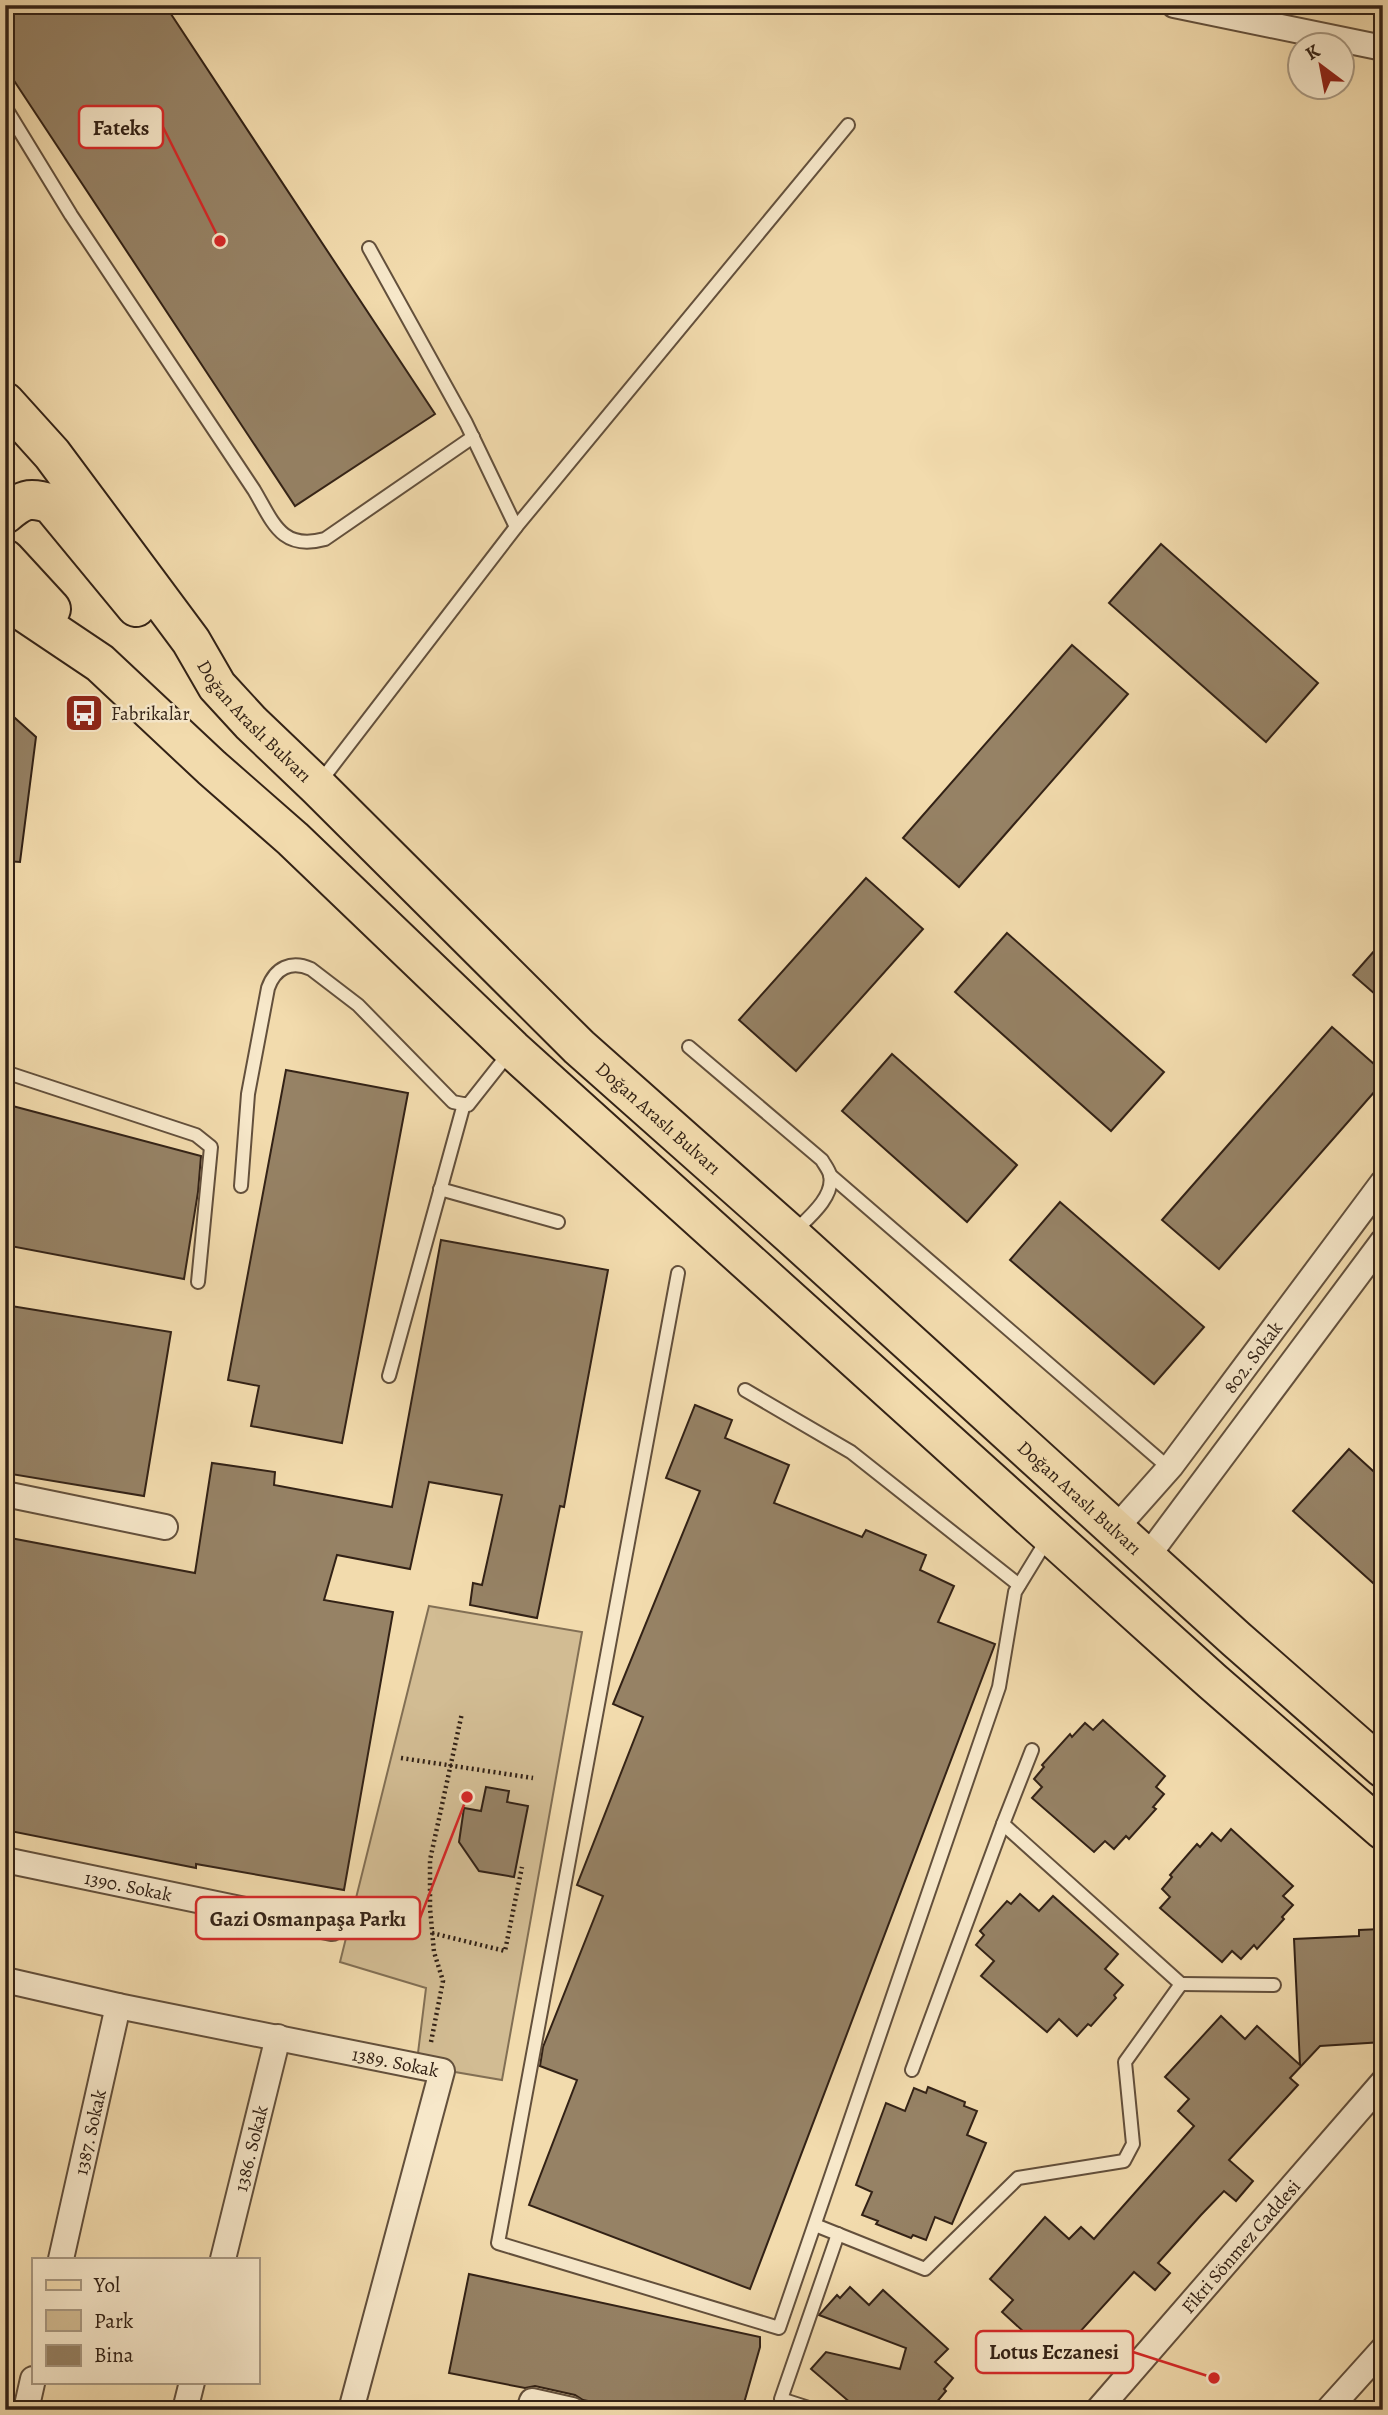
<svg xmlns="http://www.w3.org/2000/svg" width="1388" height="2415" font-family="Alegreya,serif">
	<rect width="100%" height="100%" fill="#f2dbad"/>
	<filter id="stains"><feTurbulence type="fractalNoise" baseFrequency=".00286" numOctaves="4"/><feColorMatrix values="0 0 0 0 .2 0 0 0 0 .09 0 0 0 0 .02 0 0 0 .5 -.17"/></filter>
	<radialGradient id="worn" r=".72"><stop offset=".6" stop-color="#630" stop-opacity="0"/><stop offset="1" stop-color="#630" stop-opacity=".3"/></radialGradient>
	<path fill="#d2bc93" stroke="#826f54" stroke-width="2" d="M 429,1606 L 582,1632 L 502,2080 L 455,2072 L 418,2053 L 426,1988 L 340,1962 Z"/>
	<g fill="#968265" stroke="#332216" stroke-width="2">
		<path d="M 5,5 L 165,5 L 435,414 L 295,506 L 5,67 Z"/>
		<path d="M 1161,544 L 1318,683 L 1266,742 L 1109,603 Z"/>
		<path d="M 1072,645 L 1128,694 L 959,887 L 903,838 Z"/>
		<path d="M 5,709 L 36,737 L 20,862 L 5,861 Z"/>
		<path d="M 866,878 L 923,929 L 796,1071 L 739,1020 Z"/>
		<path d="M 1007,933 L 1164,1072 L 1111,1131 L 955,992 Z"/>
		<path d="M 1383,941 L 1383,1001 L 1353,975 Z"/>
		<path d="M 1332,1027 L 1383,1072 L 1383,1082 L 1219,1269 L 1162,1220 Z"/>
		<path d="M 892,1054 L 1017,1165 L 967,1222 L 842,1111 Z"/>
		<path d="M 286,1070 L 408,1093 L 342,1443 L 251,1426 L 259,1386 L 228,1380 Z"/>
		<path d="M 5,1104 L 201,1156 L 198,1192 L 184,1279 L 5,1245 Z"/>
		<path d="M 1060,1202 L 1204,1327 L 1154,1384 L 1010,1260 Z"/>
		<path d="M 441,1240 L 608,1270 L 564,1507 L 560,1506 L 537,1618 L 470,1605 L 473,1583 L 482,1585 L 502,1495 L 429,1482 L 410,1569 L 337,1555 L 324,1600 L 393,1612 L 344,1890 L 196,1864 L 196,1868 L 5,1830 L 5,1537 L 195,1573 L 212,1463 L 275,1472 L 274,1485 L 392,1507 Z"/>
		<path d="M 5,1305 L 171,1332 L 144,1496 L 5,1473 Z"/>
		<path d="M 695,1405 L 732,1420 L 725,1438 L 789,1465 L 774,1503 L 862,1537 L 866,1530 L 926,1555 L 920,1570 L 954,1586 L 938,1622 L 995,1644 L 750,2289 L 529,2205 L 577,2080 L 540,2066 L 543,2047 L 603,1896 L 577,1885 L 643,1717 L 613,1704 L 700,1491 L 666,1478 Z"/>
		<path d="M 1349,1449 L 1383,1480 L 1383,1592 L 1293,1511 Z"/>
		<path d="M 1103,1720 L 1165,1776 L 1156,1787 L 1164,1794 L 1153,1807 L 1156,1809 L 1129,1839 L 1126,1836 L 1114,1849 L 1105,1841 L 1094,1852 L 1032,1798 L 1042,1787 L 1034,1779 L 1044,1767 L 1042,1765 L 1070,1734 L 1072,1737 L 1085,1723 L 1093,1730 Z"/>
		<path d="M 486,1787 L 509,1791 L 507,1802 L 528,1806 L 514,1877 L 479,1871 L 459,1842 L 464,1808 L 481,1811 Z"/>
		<path d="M 1231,1829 L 1293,1886 L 1283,1896 L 1293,1905 L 1282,1917 L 1284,1919 L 1257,1949 L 1254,1945 L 1241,1959 L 1232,1951 L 1222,1962 L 1160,1908 L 1170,1897 L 1162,1889 L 1172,1877 L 1170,1875 L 1197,1844 L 1200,1847 L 1212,1833 L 1221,1841 Z"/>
		<path d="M 1020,1894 L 1039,1911 L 1053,1896 L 1118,1954 L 1105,1969 L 1123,1985 L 1114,1995 L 1116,1998 L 1091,2026 L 1088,2024 L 1077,2036 L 1059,2019 L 1047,2032 L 981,1976 L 994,1961 L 976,1945 L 984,1935 L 980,1931 L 1007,1901 L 1011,1904 Z"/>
		<path d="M 1381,1929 L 1383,2042 L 1320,2046 L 1290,2078 L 1298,2085 L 1229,2160 L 1253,2181 L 1236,2201 L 1224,2191 L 1201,2215 L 1158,2263 L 1170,2273 L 1155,2290 L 1134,2272 L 1069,2344 L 1059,2336 L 1049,2348 L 1039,2338 L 1035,2342 L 1002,2312 L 1013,2300 L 990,2279 L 1045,2217 L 1069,2239 L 1081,2227 L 1094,2239 L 1194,2126 L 1178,2111 L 1189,2099 L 1165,2077 L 1221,2016 L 1245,2039 L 1257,2026 L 1300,2065 L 1294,1939 L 1359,1936 L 1359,1930 Z"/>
		<path d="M 928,2087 L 965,2102 L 964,2106 L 977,2111 L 967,2135 L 986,2143 L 952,2224 L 935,2217 L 926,2240 L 913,2235 L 911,2238 L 876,2224 L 878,2221 L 862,2215 L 872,2192 L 856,2185 L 886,2103 L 905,2111 L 914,2088 L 926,2093 Z"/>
		<path d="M 469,2274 L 760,2337 L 760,2347 L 742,2410 L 633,2410 L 583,2400 L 575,2395 L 535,2386 L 525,2388 L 449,2373 Z"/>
		<path d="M 850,2287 L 869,2305 L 883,2290 L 948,2349 L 935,2362 L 953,2378 L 944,2389 L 946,2391 L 930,2410 L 859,2410 L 811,2369 L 826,2352 L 900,2369 L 906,2348 L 819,2315 L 837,2295 L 840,2298 Z"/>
	</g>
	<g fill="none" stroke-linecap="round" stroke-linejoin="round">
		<g stroke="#63503c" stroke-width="16">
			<g id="lane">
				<path d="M 5,107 L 71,215 L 254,490 C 273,522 281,551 325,539 L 473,437"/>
				<path d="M 369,248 L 466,423 L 516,527"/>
				<path d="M 320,782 L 516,527 L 848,125"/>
				<path d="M 689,1047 L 822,1160 C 824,1164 829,1170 830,1175 C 835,1197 807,1219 794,1232"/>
				<path d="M 5,1072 L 196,1135 L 211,1147 L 198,1282"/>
				<path d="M 830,1175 L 1169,1468"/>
				<path d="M 241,1186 L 248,1094 L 268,988 C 275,968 291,960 311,969 L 358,1005 L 453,1102 L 468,1105 L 509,1053"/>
				<path d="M 440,1189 L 558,1222"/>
				<path d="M 678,1273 L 498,2243 L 779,2328 L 999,1687 L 1015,1592 L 1048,1538"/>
				<path d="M 389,1376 L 464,1104"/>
				<path d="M 745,1390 L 851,1452 L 1019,1585"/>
				<path d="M 1181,1984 L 1274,1985"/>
				<path d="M 912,2070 L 1003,1824"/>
				<path d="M 815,2225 L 925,2269 L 1018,2178 L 1124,2161 L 1133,2144 L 1125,2062 L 1181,1984 L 1003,1824 L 1032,1750"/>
				<path d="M 815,2410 L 781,2399 L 838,2234"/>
			</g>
		</g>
		<g stroke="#63503c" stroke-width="28">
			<g id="street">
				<path d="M 1174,5 L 1383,48"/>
				<path d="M 5,1494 L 165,1527"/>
				<path id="s1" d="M 1116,1528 L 1171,1466 L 1383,1182"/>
				<path d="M 1147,1557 L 1383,1241"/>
				<path id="s2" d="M 5,1860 L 332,1928"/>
				<path id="s3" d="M 5,1980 L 118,2006 L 442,2071 L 351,2410"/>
				<path id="s4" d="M 61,2259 L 118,2006"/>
				<path id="s5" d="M 223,2259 L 278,2037"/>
				<path d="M 26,2410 L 33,2379"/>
				<path d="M 185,2410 L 192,2382"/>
				<path d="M 529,2410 L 532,2401 L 572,2410"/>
				<path id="s6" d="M 1098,2410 L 1383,2082"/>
				<path d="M 1328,2410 L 1383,2349"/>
			</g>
		</g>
		<g stroke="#332216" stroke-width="42">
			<g id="primary">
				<path id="s7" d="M 5,402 L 52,454 L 191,641 L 217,686 L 251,723 L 317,786 L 579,1047 L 791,1235 L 1236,1639 L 1383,1768"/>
				<path d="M 5,514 C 22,500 29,496 51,504 L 136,607"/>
				<path d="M 5,559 L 51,609"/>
				<path d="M 5,595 L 24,612 L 100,663 L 212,768 L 293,839 L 512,1049 L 1212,1681 L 1383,1830"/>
			</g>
		</g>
		<g stroke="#332216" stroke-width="4.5" stroke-dasharray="2 3.5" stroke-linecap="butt">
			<path d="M 401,1758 L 533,1778"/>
			<path d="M 432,1933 L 505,1951 L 522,1867"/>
			<path d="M 431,2042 L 443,1981 L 434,1952 L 430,1908 L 430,1860 L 462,1713"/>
		</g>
		<use href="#lane" stroke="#f7e8ca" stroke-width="12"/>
		<use href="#street" stroke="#f7e8ca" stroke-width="24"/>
		<use href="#primary" stroke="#f2dbad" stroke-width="38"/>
	</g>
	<defs>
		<g id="bus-square" transform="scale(2.0125)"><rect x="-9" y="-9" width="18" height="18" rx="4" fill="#8f2418" stroke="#f7e8ca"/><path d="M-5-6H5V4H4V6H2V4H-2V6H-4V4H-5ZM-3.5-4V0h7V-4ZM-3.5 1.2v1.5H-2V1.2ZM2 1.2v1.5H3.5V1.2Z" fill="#fff"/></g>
	</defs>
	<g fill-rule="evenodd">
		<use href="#bus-square" x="84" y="713"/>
	</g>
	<g text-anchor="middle" stroke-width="5" stroke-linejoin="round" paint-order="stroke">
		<g font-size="19" fill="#332216" stroke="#f7e8ca" text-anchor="start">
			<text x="111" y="720">Fabrikalar</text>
		</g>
		<g font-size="19" fill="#332216" stroke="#f7e8ca">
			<text dy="7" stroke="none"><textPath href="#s7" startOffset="406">Doğan Araslı Bulvarı</textPath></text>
			<text dy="7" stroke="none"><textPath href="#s7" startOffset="973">Doğan Araslı Bulvarı</textPath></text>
			<text dy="7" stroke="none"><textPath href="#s1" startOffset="219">802. Sokak</textPath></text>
			<text dy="7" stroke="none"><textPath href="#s7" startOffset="1540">Doğan Araslı Bulvarı</textPath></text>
			<text dy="7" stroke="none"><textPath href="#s2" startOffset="126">1390. Sokak</textPath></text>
			<text dy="7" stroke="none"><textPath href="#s3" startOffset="399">1389. Sokak</textPath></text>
			<text dy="7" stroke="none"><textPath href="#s4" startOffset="130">1387. Sokak</textPath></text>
			<text dy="7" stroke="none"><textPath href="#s5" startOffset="114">1386. Sokak</textPath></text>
			<text dy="7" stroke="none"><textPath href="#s6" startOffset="217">Fikri Sönmez Caddesi</textPath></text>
		</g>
	</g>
	<path fill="none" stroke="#d62828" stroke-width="2.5" d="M220 241L163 127M467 1797L420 1918M1214 2378L1133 2352"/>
	<g fill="#d62828" stroke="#f7e8ca" stroke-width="2.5">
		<circle cx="220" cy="241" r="7"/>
		<circle cx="467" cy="1797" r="7"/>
		<circle cx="1214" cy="2378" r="7"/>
	</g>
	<g fill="#f7e8ca" stroke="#d62828" stroke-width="2.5">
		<rect x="79" y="106" width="84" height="42" rx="7"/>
		<rect x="196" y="1897" width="224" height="42" rx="7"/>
		<rect x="976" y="2331" width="157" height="42" rx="7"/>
	</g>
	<g font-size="21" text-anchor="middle" font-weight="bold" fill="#332216">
		<text x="121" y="135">Fateks</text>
		<text x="308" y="1926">Gazi Osmanpaşa Parkı</text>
		<text x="1054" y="2359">Lotus Eczanesi</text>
	</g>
	<rect width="1388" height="2415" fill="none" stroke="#f2dbad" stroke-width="28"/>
	<rect x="7" y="7" width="1374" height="2401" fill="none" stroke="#332216" stroke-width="3.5"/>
	<rect x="14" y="14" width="1360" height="2387" fill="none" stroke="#332216" stroke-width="2"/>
	<rect x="32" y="2258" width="228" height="126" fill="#f7e8ca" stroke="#a99982" stroke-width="2"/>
	<rect x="46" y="2280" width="35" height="10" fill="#f2dbad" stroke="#a99982" stroke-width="2"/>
	<text x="94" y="2292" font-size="21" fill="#332216">Yol</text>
	<rect x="46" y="2310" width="35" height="21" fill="#d2bc93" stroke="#a99982" stroke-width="2"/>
	<text x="94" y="2328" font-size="21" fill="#332216">Park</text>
	<rect x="46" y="2345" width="35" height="21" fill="#968265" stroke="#a99982" stroke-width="2"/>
	<text x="94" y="2362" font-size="21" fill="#332216">Bina</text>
	<g transform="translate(1321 66) rotate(328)"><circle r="33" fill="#f7e8ca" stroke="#a99982" stroke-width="2"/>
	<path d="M0-5L12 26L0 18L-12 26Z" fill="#8f2418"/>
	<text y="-10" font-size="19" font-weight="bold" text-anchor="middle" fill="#332216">K</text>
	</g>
	<rect width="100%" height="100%" filter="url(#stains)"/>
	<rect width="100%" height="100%" fill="url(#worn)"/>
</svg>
